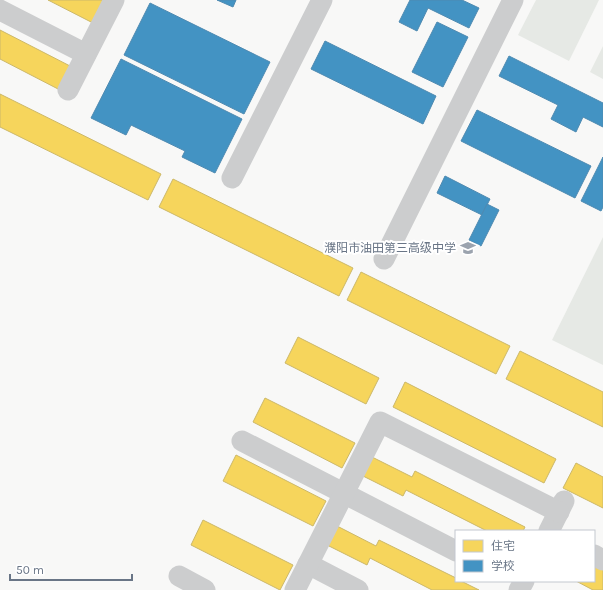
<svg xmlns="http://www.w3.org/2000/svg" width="603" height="590" font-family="Karla,'Noto Sans SC',sans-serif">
	<rect width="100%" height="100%" fill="#f8f8f7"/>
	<g fill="#e6e9e5">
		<path d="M 536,0 L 599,0 L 569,61 L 518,35 Z"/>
		<path d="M 603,46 L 603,79 L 590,72 Z"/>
		<path d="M 603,237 L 603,365 L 552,340 Z"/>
	</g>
	<g fill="#f6d55c" stroke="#ccb869">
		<path d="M 48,0 L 105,0 L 93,23 Z"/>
		<path d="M 0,30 L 72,67 L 60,90 L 0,59 Z"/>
		<path d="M 0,94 L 161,174 L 148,200 L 0,127 Z"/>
		<path d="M 173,179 L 353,268 L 339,296 L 159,207 Z"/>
		<path d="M 361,272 L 510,346 L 496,374 L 347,300 Z"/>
		<path d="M 298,337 L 379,378 L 366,404 L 285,363 Z"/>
		<path d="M 520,351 L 603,392 L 603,427 L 506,379 Z"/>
		<path d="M 405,382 L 556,459 L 544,483 L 393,407 Z"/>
		<path d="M 265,398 L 355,443 L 342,468 L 253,422 Z"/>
		<path d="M 236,455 L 326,501 L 313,526 L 223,481 Z"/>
		<path d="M 372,457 L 412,477 L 415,471 L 525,527 L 523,531 L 487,531 L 406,490 L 403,496 L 363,476 Z"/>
		<path d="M 576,463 L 603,477 L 603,508 L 563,488 Z"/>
		<path d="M 203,520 L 293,565 L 280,590 L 191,545 Z"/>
		<path d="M 337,526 L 376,546 L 379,540 L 456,578 L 456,581 L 461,581 L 479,590 L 432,590 L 370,558 L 367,565 L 327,545 Z"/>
		<path d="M 594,563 L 603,567 L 603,590 L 593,590 L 576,581 L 594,581 Z"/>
	</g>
	<g fill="#4393c3" stroke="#4e8ab1">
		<path d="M 217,0 L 236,0 L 233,7 Z"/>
		<path d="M 410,0 L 462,0 L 479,8 L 469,28 L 428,8 L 417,31 L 399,22 Z"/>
		<path d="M 150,3 L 270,62 L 244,114 L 124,55 Z"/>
		<path d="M 437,22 L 468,37 L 443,87 L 412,72 Z"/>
		<path d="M 325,41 L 436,96 L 423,124 L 311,69 Z"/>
		<path d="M 509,56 L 603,103 L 603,127 L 583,117 L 576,132 L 551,119 L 558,105 L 499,76 Z"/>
		<path d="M 121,59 L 242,119 L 215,173 L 182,157 L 185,151 L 131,125 L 126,135 L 91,118 Z"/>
		<path d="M 477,110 L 591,166 L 575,198 L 461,141 Z"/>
		<path d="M 603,157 L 603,207 L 601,211 L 581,201 Z"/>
		<path d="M 445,176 L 490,199 L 482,215 L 437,193 Z"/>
		<path d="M 487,204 L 499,210 L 481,246 L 469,240 Z"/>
	</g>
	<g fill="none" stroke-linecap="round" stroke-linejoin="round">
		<g stroke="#cccdce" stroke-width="21">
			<path d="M 0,10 L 86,54"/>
			<path d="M 68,90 L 114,0"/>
			<path d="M 232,178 L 322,0"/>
			<path d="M 384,259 L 513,0"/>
			<path d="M 242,441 L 456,551"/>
			<path d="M 549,531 L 564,501"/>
			<path d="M 594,555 L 603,560"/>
			<path d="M 308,564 L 358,590"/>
			<path d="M 179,576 L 205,590"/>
			<path d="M 295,590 L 380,422 L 559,512"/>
			<path d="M 519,590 L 524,581"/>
		</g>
	</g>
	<defs>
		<g id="school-bare" transform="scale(1.2)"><path d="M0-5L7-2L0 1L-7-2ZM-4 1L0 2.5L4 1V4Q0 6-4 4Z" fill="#9ba3ae" stroke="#fff" stroke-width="2.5" paint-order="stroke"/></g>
	</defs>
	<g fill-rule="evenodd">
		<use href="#school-bare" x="468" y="248"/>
	</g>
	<g text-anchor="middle" stroke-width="4" stroke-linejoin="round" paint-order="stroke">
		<g font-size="12" fill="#697586" stroke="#fff" text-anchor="end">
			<text x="456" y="252">濮阳市油田第三高级中学</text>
		</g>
	</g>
	<rect x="455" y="530" width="140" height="52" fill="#ffffff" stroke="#c3c8cf"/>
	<rect x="463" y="540" width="20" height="12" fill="#f6d55c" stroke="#c3c8cf"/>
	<text x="491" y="550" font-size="12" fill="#697586">住宅</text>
	<rect x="463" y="560" width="20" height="12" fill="#4393c3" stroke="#c3c8cf"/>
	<text x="491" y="570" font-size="12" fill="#697586">学校</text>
	<path d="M10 574v6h122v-6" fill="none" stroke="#697586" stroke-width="2"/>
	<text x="16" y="574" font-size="12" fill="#697586" stroke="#ffffff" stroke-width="3" paint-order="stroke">50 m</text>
</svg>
